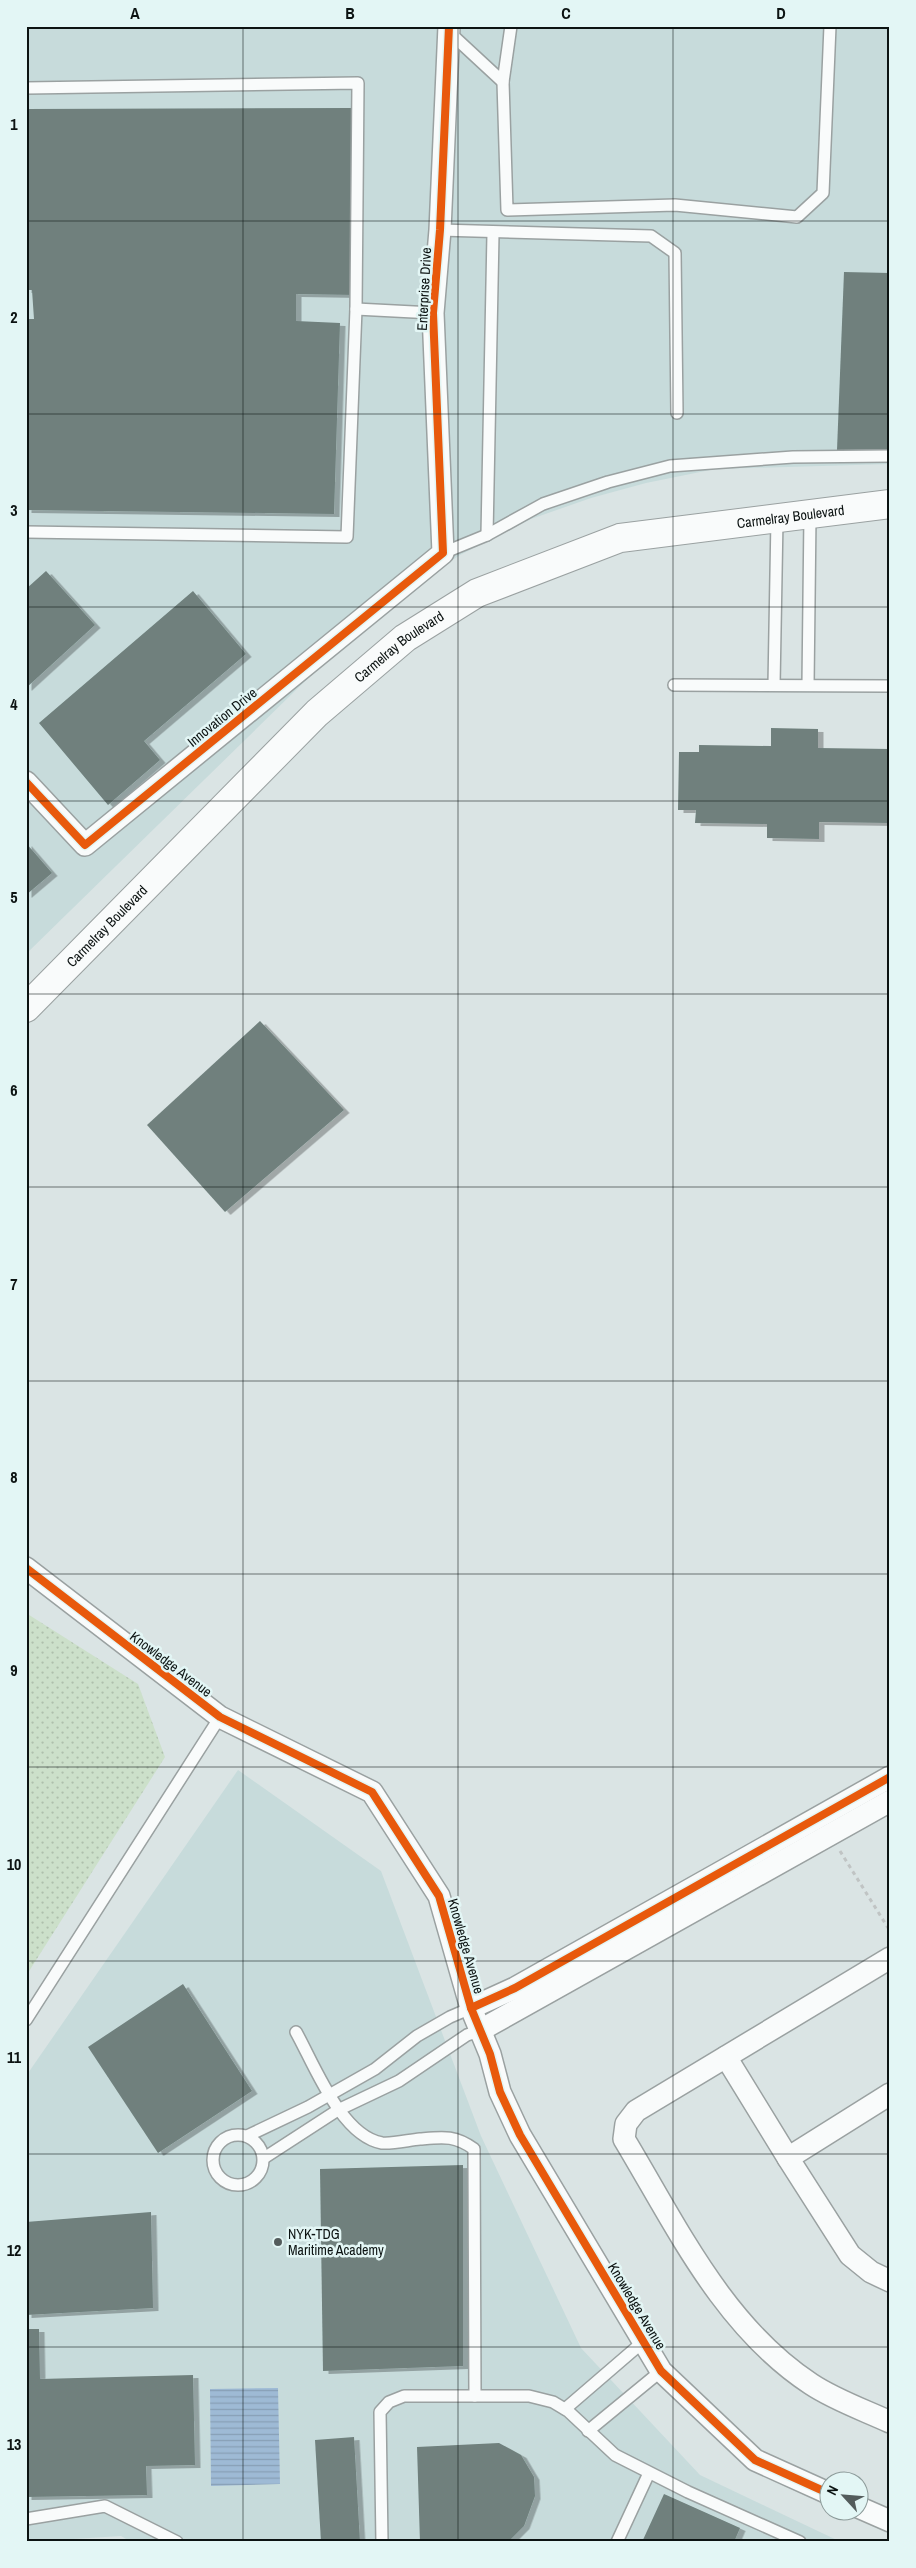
<svg xmlns="http://www.w3.org/2000/svg" width="916" height="2568" font-family="'Archivo Narrow',sans-serif">
	<defs>
		<pattern id="green-dots" width="8" height="8" patternUnits="userSpaceOnUse" patternTransform="scale(1.25)"><rect width="8" height="8" fill="#cce0ca"/><path d="M2 2h.1M6 6h.1" fill="none" stroke="#aebfac" stroke-width="1.8" stroke-linecap="round"/></pattern>
		<pattern id="water-rules" width="6" height="5" patternUnits="userSpaceOnUse" patternTransform="scale(1.25)"><rect width="6" height="5" fill="#9ebad5"/><path d="M0 2.5h6" fill="none" stroke="#879fb6"/></pattern>
		<filter id="shadow"><feDropShadow dx="5.5" dy="3" stdDeviation="0" flood-color="#0004"/></filter>
	</defs>
	<rect width="100%" height="100%" fill="#dae4e4"/>
	<g fill="#c7dbdb">
		<path d="M 26,26 L 890,26 L 890,464 L 715,469 L 646,483 L 591,498 L 531,519 L 460,555 L 382,606 L 26,954 Z"/>
		<path d="M 238,1770 L 381,1871 L 481,2136 L 581,2348 L 700,2475 L 841,2542 L 131,2542 L 121,2536 L 26,2542 L 26,2076 Z"/>
	</g>
	<path fill="url(#green-dots)" d="M 26,1613 L 138,1684 L 165,1757 L 26,1976 Z"/>
	<path fill="url(#water-rules)" d="M 278,2388 L 280,2484 L 211,2486 L 210,2389 Z"/>
	<g fill="#6f807d" filter="url(#shadow)">
		<path d="M 355,108 L 356,295 L 296,294 L 296,321 L 340,323 L 334,514 L 26,510 L 26,319 L 34,319 L 32,290 L 26,290 L 26,109 Z"/>
		<path d="M 844,272 L 890,273 L 890,449 L 837,450 Z"/>
		<path d="M 46,571 L 95,625 L 26,688 L 26,589 Z"/>
		<path d="M 193,591 L 246,654 L 144,741 L 160,760 L 108,805 L 39,723 Z"/>
		<path d="M 771,728 L 818,729 L 818,748 L 890,749 L 890,823 L 819,822 L 819,839 L 767,838 L 767,824 L 695,823 L 696,810 L 678,810 L 679,752 L 699,752 L 699,745 L 771,746 Z"/>
		<path d="M 26,843 L 52,873 L 26,895 Z"/>
		<path d="M 260,1021 L 344,1110 L 225,1212 L 147,1125 Z"/>
		<path d="M 183,1984 L 252,2091 L 158,2153 L 88,2047 Z"/>
		<path d="M 463,2165 L 463,2366 L 323,2371 L 320,2169 Z"/>
		<path d="M 151,2212 L 153,2308 L 26,2315 L 26,2222 Z"/>
		<path d="M 26,2329 L 39,2329 L 40,2379 L 193,2375 L 195,2465 L 146,2466 L 147,2495 L 26,2497 Z"/>
		<path d="M 354,2437 L 360,2542 L 321,2542 L 315,2440 Z"/>
		<path d="M 499,2443 L 521,2455 L 534,2477 L 535,2496 L 524,2526 L 508,2542 L 420,2542 L 417,2447 Z"/>
		<path d="M 664,2494 L 740,2528 L 734,2542 L 642,2542 Z"/>
	</g>
	<g fill="none" stroke-linecap="round" stroke-linejoin="round">
		<g stroke="#9aa1a1" stroke-width="14">
			<g id="lane">
				<path d="M 511,26 L 503,82 L 507,210 L 675,205 L 797,217 L 823,193 L 830,26"/>
				<path d="M 449,32 L 503,82"/>
				<path d="M 26,88 L 358,83 L 356,309 L 347,537 L 26,532"/>
				<path d="M 440,230 L 651,236 L 675,253 L 677,413"/>
				<path d="M 356,309 L 433,313"/>
				<path d="M 487,535 L 493,234"/>
				<path d="M 443,553 L 487,535 L 543,504 L 608,482 L 670,466 L 793,457 L 890,456"/>
				<path d="M 674,685 L 890,686"/>
				<path d="M 774,685 L 777,519"/>
				<path d="M 808,685 L 810,515"/>
				<path d="M 26,2020 L 220,1717"/>
				<path d="M 296,2032 C 314,2064 341,2136 382,2143 C 393,2144 409,2140 420,2139 C 443,2137 455,2135 474,2149 L 475,2396"/>
				<circle cx="238" cy="2160" r="25"/>
				<path d="M 247,2136 L 308,2107 L 375,2069 L 417,2036 L 450,2017 L 471,2008"/>
				<path d="M 264,2158 L 338,2110 L 399,2081 L 467,2035 L 479,2031"/>
				<path d="M 565,2409 L 644,2341"/>
				<path d="M 588,2431 L 661,2371"/>
				<path d="M 26,2519 L 105,2506 L 177,2542"/>
				<path d="M 382,2542 L 380,2412 L 389,2402 L 404,2396 L 529,2396 L 553,2402 L 568,2411 L 615,2455 L 688,2492 L 800,2542"/>
				<path d="M 617,2542 L 649,2473"/>
			</g>
		</g>
		<g stroke="#9aa1a1" stroke-width="24">
			<g id="street">
				<path d="M 26,782 L 85,845 L 443,553 L 433,313 L 440,230 L 449,26"/>
				<path d="M 26,1568 L 220,1717 L 372,1792 L 439,1896 L 471,2008 L 490,2054 L 500,2092 L 520,2135 L 661,2371 L 755,2460 L 828,2493"/>
				<path d="M 890,1958 L 636,2111 L 626,2124 L 624,2139 C 677,2227 723,2326 811,2384 C 835,2400 864,2410 890,2422"/>
				<path d="M 471,2008 L 515,1988 L 890,1777"/>
				<path d="M 479,2031 L 890,1801"/>
				<path d="M 726,2057 L 788,2158"/>
				<path d="M 890,2094 L 788,2158 L 850,2255 L 871,2272 L 890,2281"/>
				<path d="M 858,2507 L 890,2521"/>
			</g>
		</g>
		<g stroke="#9aa1a1" stroke-width="30">
			<g id="secondary">
				<path id="s1" d="M 26,1008 L 317,713 L 405,638 L 477,593 L 620,538 L 890,504"/>
			</g>
		</g>
		<path stroke="#c0c4c4" stroke-width="3" stroke-dasharray="4 4" stroke-linecap="butt" d="M 840,1851 L 890,1931"/>
		<use href="#lane" stroke="#f9fbfb" stroke-width="11"/>
		<use href="#street" stroke="#f9fbfb" stroke-width="21"/>
		<use href="#secondary" stroke="#f9fbfb" stroke-width="28"/>
		<g stroke="#e3f6f5" stroke-width="11">
			<g id="cycleway">
				<path d="M 26,782 L 85,845 L 443,553 L 433,313 L 440,230 L 449,26"/>
				<path d="M 26,1568 L 220,1717 L 372,1792 L 439,1896 L 471,2008 L 490,2054 L 500,2092 L 520,2135 L 661,2371 L 755,2460 L 828,2493"/>
				<path d="M 471,2008 L 515,1988 L 890,1777"/>
			</g>
		</g>
		<use href="#cycleway" stroke="#e8590c" stroke-width="8"/>
	</g>
	<path fill="none" stroke="#0c1312" stroke-width="1" stroke-opacity="0.55" d="M 243,26 L 243,2542M 458,26 L 458,2542M 673,26 L 673,2542M 26,221 L 890,221M 26,414 L 890,414M 26,607 L 890,607M 26,801 L 890,801M 26,994 L 890,994M 26,1187 L 890,1187M 26,1381 L 890,1381M 26,1574 L 890,1574M 26,1767 L 890,1767M 26,1961 L 890,1961M 26,2154 L 890,2154M 26,2347 L 890,2347"/>
	<circle fill="#545c5c" stroke="#e3f6f5" stroke-width="2" cx="278" cy="2242" r="5"/>
	<g text-anchor="middle" stroke-width="5" stroke-linejoin="round" paint-order="stroke">
		<g font-size="14" fill="#0c1312" stroke="#e3f6f5">
			<text transform="translate(424 289) rotate(-87)" y="5">Enterprise Drive</text>
			<text dy="5" stroke="none"><textPath href="#s1" startOffset="940">Carmelray Boulevard</textPath></text>
			<text dy="5" stroke="none"><textPath href="#s1" startOffset="520">Carmelray Boulevard</textPath></text>
			<text transform="translate(222 717) rotate(-39)" y="5">Innovation Drive</text>
			<text dy="5" stroke="none"><textPath href="#s1" startOffset="115">Carmelray Boulevard</textPath></text>
			<text transform="translate(171 1664) rotate(37)" y="5">Knowledge Avenue</text>
			<text transform="translate(466 1946) rotate(74)" y="5">Knowledge Avenue</text>
			<text transform="translate(637 2306) rotate(59)" y="5">Knowledge Avenue</text>
		</g>
		<g font-size="14" fill="#0c1312" stroke="#e3f6f5" text-anchor="start">
			<text x="288" y="2239">NYK-TDG<tspan x="288" dy="16">Maritime Academy</tspan></text>
		</g>
	</g>
	<rect width="916" height="2568" fill="none" stroke="#e3f6f5" stroke-width="55"/>
	<g transform="translate(844 2496) rotate(296)"><circle r="24" fill="#e3f6f5" stroke="#8d9b9a"/>
	<path d="M0-4L9 19L0 12L-9 19Z" fill="#545c5c"/>
	<text y="-8" font-size="14" font-weight="bold" text-anchor="middle" fill="#0c1312">N</text>
	</g>
	<rect x="28" y="28" width="860" height="2512" fill="none" stroke="#0c1312" stroke-width="2"/>
	<g font-size="16" text-anchor="middle" font-weight="bold" fill="#0c1312">
		<text x="135" y="19">A</text>
		<text x="350" y="19">B</text>
		<text x="566" y="19">C</text>
		<text x="781" y="19">D</text>
		<text x="14" y="130">1</text>
		<text x="14" y="323">2</text>
		<text x="14" y="516">3</text>
		<text x="14" y="710">4</text>
		<text x="14" y="903">5</text>
		<text x="14" y="1096">6</text>
		<text x="14" y="1290">7</text>
		<text x="14" y="1483">8</text>
		<text x="14" y="1676">9</text>
		<text x="14" y="1870">10</text>
		<text x="14" y="2063">11</text>
		<text x="14" y="2256">12</text>
		<text x="14" y="2450">13</text>
	</g>
</svg>
